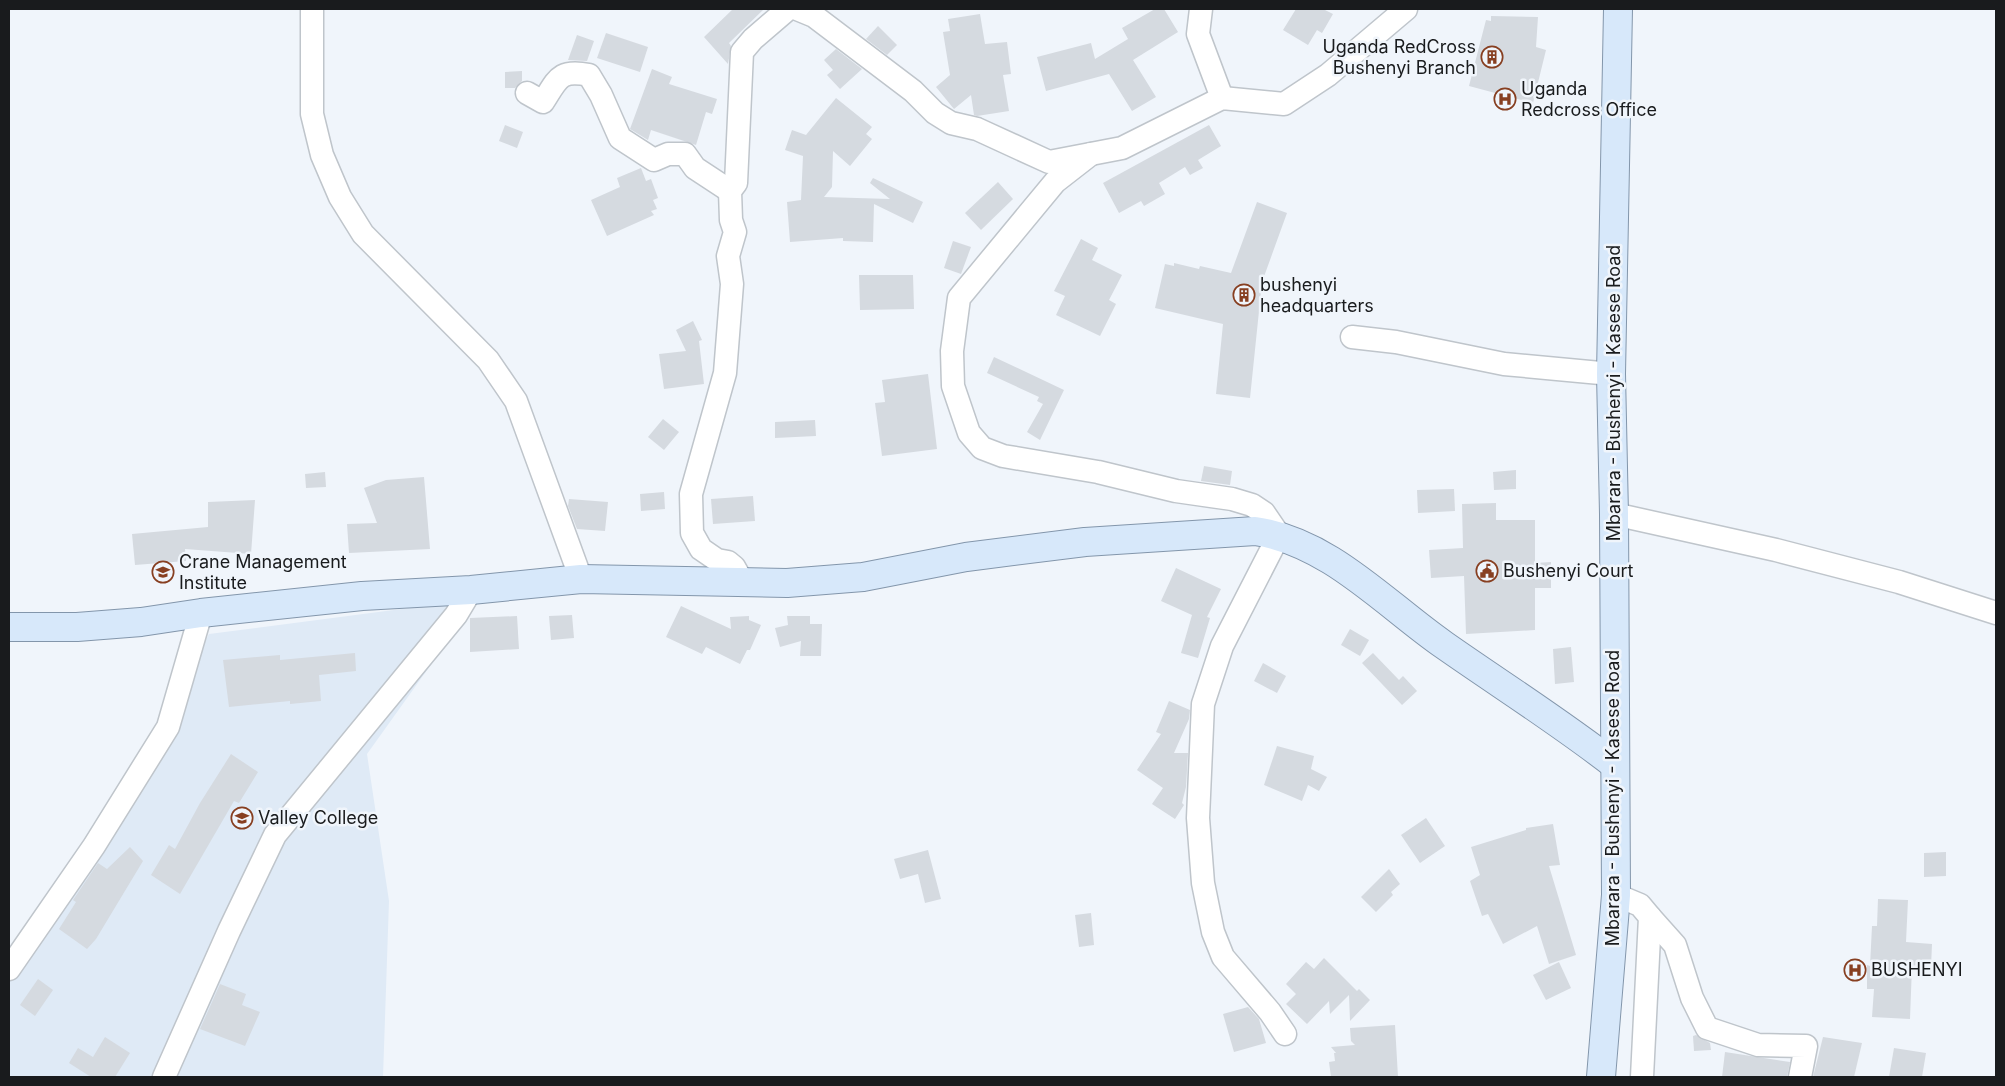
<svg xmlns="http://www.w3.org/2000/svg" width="2005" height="1086" font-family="Inter,sans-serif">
	<rect width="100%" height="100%" fill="#f0f5fb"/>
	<path fill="#dfeaf6" d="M 478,599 L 367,754 L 389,901 L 383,1077 L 9,1077 L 9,963 L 128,783 L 209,634 Z"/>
	<g fill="#d5dae0">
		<path d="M 733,9 L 764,9 L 729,43 L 731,46 L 728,64 L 704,37 Z"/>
		<path d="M 1155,9 L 1164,9 L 1178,32 L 1133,60 L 1156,97 L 1132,111 L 1109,74 L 1046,91 L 1037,57 L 1091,43 L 1095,59 L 1128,39 L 1122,28 Z"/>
		<path d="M 1296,9 L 1323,9 L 1333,14 L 1322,33 L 1317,30 L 1308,45 L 1283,30 Z"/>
		<path d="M 980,14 L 985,44 L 1007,42 L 1011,74 L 1003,75 L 1009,111 L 977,116 L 974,115 L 971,95 L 954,109 L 936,87 L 950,75 L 943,32 L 950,31 L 948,19 Z"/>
		<path d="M 1491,16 L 1538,17 L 1536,47 L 1546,50 L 1533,103 L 1469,86 L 1486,20 L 1491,21 Z"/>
		<path d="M 878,26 L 897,45 L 887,55 L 866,39 Z"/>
		<path d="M 606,33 L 648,47 L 640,72 L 597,58 Z"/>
		<path d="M 577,35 L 594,41 L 587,61 L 568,60 Z"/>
		<path d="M 836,49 L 862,69 L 840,89 L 827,75 L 833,70 L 824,60 Z"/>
		<path d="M 652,69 L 672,77 L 669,84 L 717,99 L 712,114 L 706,112 L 696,145 L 651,130 L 648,140 L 630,129 Z"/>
		<path d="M 522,71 L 522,81 L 515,88 L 505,88 L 505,72 Z"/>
		<path d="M 836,98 L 872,127 L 866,134 L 872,139 L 850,166 L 833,151 L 832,187 L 824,197 L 890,199 L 870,183 L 873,178 L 923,202 L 913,223 L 874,204 L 873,242 L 843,241 L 843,238 L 790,242 L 787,202 L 801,200 L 803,156 L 785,150 L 792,130 L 806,135 Z"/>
		<path d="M 505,125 L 523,132 L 517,148 L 499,141 Z"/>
		<path d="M 1209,125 L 1221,146 L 1198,160 L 1203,168 L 1190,175 L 1185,167 L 1159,183 L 1165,194 L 1144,206 L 1141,201 L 1119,213 L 1103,183 Z"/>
		<path d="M 641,168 L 646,181 L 651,179 L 658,198 L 653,200 L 657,209 L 651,211 L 654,215 L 607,236 L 591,200 L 620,187 L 617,178 Z"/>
		<path d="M 998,182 L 1013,199 L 981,230 L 965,213 Z"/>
		<path d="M 1257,202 L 1287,213 L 1262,282 L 1250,398 L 1216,394 L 1223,324 L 1155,308 L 1165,264 L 1174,266 L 1174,263 L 1199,269 L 1200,266 L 1231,273 Z"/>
		<path d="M 1081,239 L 1098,248 L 1092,260 L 1122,275 L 1109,300 L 1116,304 L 1100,336 L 1056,315 L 1065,296 L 1054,291 Z"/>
		<path d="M 953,241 L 971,247 L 961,274 L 944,268 Z"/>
		<path d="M 859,275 L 913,275 L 914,309 L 860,310 Z"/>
		<path d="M 693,321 L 702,340 L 699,341 L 704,384 L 664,389 L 659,354 L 686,351 L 676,330 Z"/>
		<path d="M 994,357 L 1064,390 L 1040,440 L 1027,432 L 1043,404 L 1037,401 L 1039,397 L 987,373 Z"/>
		<path d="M 928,374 L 937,449 L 882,456 L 875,403 L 885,402 L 882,380 Z"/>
		<path d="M 663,419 L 679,432 L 664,450 L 648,437 Z"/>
		<path d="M 815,420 L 816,436 L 775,438 L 775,422 Z"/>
		<path d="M 1204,466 L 1232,471 L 1230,485 L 1201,481 Z"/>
		<path d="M 1516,470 L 1516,489 L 1494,490 L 1493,472 Z"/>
		<path d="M 325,472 L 326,487 L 306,488 L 305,474 Z"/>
		<path d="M 424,477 L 430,549 L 349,553 L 347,524 L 377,523 L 364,488 L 386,480 Z"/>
		<path d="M 1454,489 L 1455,511 L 1418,513 L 1417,490 Z"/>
		<path d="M 664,492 L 665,509 L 641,511 L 640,494 Z"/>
		<path d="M 753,496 L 755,521 L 713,524 L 711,499 Z"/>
		<path d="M 569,499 L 608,502 L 605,531 L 577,529 L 568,506 Z"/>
		<path d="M 255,500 L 251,554 L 185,549 L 186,561 L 135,565 L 132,534 L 208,527 L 208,502 Z"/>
		<path d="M 1496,503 L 1496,520 L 1535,520 L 1535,563 L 1551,562 L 1551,588 L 1535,588 L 1535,630 L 1466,634 L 1464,576 L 1431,578 L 1429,550 L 1463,548 L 1462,504 Z"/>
		<path d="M 1176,568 L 1221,589 L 1207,617 L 1210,618 L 1198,658 L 1181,653 L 1192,615 L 1161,601 Z"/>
		<path d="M 681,606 L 731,629 L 730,617 L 749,616 L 749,620 L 761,625 L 750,650 L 747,650 L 740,664 L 706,647 L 702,654 L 666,637 Z"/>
		<path d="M 572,615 L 574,638 L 551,640 L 549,616 Z"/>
		<path d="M 517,616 L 519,649 L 470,652 L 470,618 Z"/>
		<path d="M 787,616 L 810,616 L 810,624 L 822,624 L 821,656 L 800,656 L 801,641 L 780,647 L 775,628 L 788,625 Z"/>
		<path d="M 1350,629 L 1369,640 L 1360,656 L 1341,645 Z"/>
		<path d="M 1571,647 L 1574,682 L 1555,684 L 1553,649 Z"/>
		<path d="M 355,653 L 356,671 L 319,675 L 321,701 L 290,704 L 290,701 L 229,707 L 223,660 L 280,655 L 280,660 Z"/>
		<path d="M 1373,653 L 1399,680 L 1403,676 L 1417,691 L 1402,705 L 1362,663 Z"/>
		<path d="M 1263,663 L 1286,676 L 1277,693 L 1254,681 Z"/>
		<path d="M 1169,701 L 1190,710 L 1189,719 L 1174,753 L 1188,753 L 1186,787 L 1182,803 L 1184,805 L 1175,819 L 1152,804 L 1163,788 L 1137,770 L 1161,734 L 1156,732 Z"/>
		<path d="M 1277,746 L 1314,756 L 1311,769 L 1327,777 L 1319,791 L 1308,785 L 1302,801 L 1264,785 Z"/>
		<path d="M 231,754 L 258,772 L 239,803 L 234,801 L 180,894 L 151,875 L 169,845 L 175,849 L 200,803 Z"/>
		<path d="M 1426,818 L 1445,846 L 1420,863 L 1401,835 Z"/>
		<path d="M 1553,824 L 1560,865 L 1549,866 L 1576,955 L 1549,964 L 1537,926 L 1503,944 L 1488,914 L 1482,916 L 1470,881 L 1480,875 L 1471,847 L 1526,830 L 1526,828 Z"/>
		<path d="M 130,847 L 143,861 L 96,939 L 87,949 L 59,929 L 76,902 L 73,900 L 98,863 L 107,869 Z"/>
		<path d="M 928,850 L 941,899 L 925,903 L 918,874 L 900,879 L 894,859 Z"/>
		<path d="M 1946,852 L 1946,876 L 1924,877 L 1924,853 Z"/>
		<path d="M 1389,869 L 1400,884 L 1391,892 L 1393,895 L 1376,912 L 1361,897 Z"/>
		<path d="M 1878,899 L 1908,900 L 1906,942 L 1932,944 L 1931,967 L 1912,966 L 1910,1019 L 1872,1017 L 1874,989 L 1867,989 L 1867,965 L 1870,966 L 1872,926 L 1877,926 Z"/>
		<path d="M 1091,913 L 1094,945 L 1079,947 L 1075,915 Z"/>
		<path d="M 1324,958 L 1357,991 L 1359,989 L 1370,1000 L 1350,1021 L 1349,995 L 1330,1014 L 1329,1001 L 1307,1024 L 1286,1004 L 1296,994 L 1286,984 L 1306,962 L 1314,969 Z"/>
		<path d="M 1559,962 L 1571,988 L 1546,1000 L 1533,975 Z"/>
		<path d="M 38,979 L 53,990 L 35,1016 L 20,1005 Z"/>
		<path d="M 220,984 L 246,994 L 242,1005 L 260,1012 L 245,1046 L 200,1029 Z"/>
		<path d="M 1248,1007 L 1259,1019 L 1266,1043 L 1234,1052 L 1223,1014 Z"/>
		<path d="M 1395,1025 L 1398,1077 L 1331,1077 L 1329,1062 L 1335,1061 L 1334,1053 L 1336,1053 L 1331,1047 L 1355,1045 L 1351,1041 L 1350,1028 Z"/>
		<path d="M 1696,1035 L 1710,1043 L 1711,1050 L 1694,1051 L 1693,1036 Z"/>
		<path d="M 105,1037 L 130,1053 L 115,1077 L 91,1077 L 69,1063 L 78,1048 L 93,1057 Z"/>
		<path d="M 1823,1037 L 1862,1043 L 1854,1077 L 1813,1077 Z"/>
		<path d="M 1894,1048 L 1926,1053 L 1922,1077 L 1889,1077 Z"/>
		<path d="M 1725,1052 L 1790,1062 L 1787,1077 L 1722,1077 Z"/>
	</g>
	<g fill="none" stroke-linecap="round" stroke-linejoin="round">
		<g stroke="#bfc5cb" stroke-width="25">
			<g id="minor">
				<path d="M 312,9 L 312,114 L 322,155 L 340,197 L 363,234 L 488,360 L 516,401 L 581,579"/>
				<path d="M 797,9 L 814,16 L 913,91 L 935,113 L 951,123 L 977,129 L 1049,162 L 1122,148 L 1222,98 L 1284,104 L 1328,75 L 1406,9"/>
				<path d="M 1201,9 L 1198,34 L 1222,98"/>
				<path d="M 527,93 L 543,102 C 558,79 559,69 589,75 L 601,95 L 620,138 L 654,160 L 668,154 L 685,154 L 695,168 L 730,191"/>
				<path d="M 1091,154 L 1055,182 L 959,298 L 952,351 L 953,386 L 969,433 L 982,448 L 1003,456 L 1098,472 L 1176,491 L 1232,499 L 1252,505 L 1264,513 L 1279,535 L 1222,646 L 1203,704 L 1198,818 L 1203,883 L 1213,932 L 1223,957 L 1270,1012 L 1285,1034"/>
				<path d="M 1352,337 L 1396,342 L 1504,364 L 1611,374"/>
				<path d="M 1614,514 L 1776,550 L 1899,582 L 1996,613"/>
				<path d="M 743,583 L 734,567 L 728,562 L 717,560 L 701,549 L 692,533 L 691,494 L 725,373 L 732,284 L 728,256 L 735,232 L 731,220 L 730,191 L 736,183 L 742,52 L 753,39 L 788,9"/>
				<path d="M 1616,895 L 1640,905 L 1650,917 L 1642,1077"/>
				<path d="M 1650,917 L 1675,945 L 1692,998 L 1707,1028 L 1758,1045 L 1806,1046 L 1800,1077"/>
				<path d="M 9,969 L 94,846 L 168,727 L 201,613"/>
				<path d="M 164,1077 L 229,931 L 275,835 L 456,615 L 471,590"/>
			</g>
		</g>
		<g stroke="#8396ab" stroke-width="30">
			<g id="major">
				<path d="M 9,627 L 77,627 L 141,622 L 201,613 L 362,596 L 471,590 L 581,579 L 787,583 L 863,577 L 966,557 L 1085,542 L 1255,531 C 1330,542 1385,604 1444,645 C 1501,685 1560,722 1615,765"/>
				<path d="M 1601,1077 L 1616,895 L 1614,514 L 1611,374 L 1618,9"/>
			</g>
		</g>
		<use href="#minor" stroke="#fff" stroke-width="22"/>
		<use href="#major" stroke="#d7e8fa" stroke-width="28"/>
	</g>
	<defs>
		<g id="building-ring" transform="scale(1.125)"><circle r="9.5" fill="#f0f5fb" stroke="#873f21" stroke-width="1.5"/><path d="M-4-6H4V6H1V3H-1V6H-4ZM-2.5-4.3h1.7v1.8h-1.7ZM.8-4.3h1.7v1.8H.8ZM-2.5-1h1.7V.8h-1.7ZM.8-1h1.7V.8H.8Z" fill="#873f21"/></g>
		<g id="hospital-ring" transform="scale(1.125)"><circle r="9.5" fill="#f0f5fb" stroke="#873f21" stroke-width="1.5"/><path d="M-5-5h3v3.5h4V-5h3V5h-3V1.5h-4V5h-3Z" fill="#873f21"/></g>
		<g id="civic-ring" transform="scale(1.125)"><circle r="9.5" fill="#f0f5fb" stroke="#873f21" stroke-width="1.5"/><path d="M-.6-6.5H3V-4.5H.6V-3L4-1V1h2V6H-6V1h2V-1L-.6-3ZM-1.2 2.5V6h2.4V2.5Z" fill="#873f21"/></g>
		<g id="school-ring" transform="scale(1.125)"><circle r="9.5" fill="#f0f5fb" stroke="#873f21" stroke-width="1.5"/><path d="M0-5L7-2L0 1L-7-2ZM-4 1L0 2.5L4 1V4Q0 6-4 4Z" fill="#873f21"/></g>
	</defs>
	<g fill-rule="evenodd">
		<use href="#building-ring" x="1492" y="57"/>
		<use href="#hospital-ring" x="1505" y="99"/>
		<use href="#building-ring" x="1244" y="295"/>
		<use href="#civic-ring" x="1487" y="571"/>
		<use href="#school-ring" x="163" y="572"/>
		<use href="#school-ring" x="242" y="818"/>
		<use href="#hospital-ring" x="1855" y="970"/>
	</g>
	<g text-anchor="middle" stroke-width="5" stroke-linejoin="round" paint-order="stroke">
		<g font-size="18" fill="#191b1d" stroke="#f0f5fb" text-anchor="start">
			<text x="1476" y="53" text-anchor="end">Uganda RedCross<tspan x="1476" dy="21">Bushenyi Branch</tspan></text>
			<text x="1521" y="95">Uganda<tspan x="1521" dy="21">Redcross Office</tspan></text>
			<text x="1260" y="291">bushenyi<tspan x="1260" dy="21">headquarters</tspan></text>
			<text x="179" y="568">Crane Management<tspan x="179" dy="21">Institute</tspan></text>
			<text x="1503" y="577">Bushenyi Court</text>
			<text x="258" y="824">Valley College</text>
			<text x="1871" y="976">BUSHENYI</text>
		</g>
		<g font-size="18" fill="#191b1d" stroke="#f0f5fb">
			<text transform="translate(1614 393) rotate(-90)" y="6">Mbarara - Bushenyi - Kasese Road</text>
			<text transform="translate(1613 798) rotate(-90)" y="6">Mbarara - Bushenyi - Kasese Road</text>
		</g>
	</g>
	<rect width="2005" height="1086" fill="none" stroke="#191b1d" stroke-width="20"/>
</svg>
